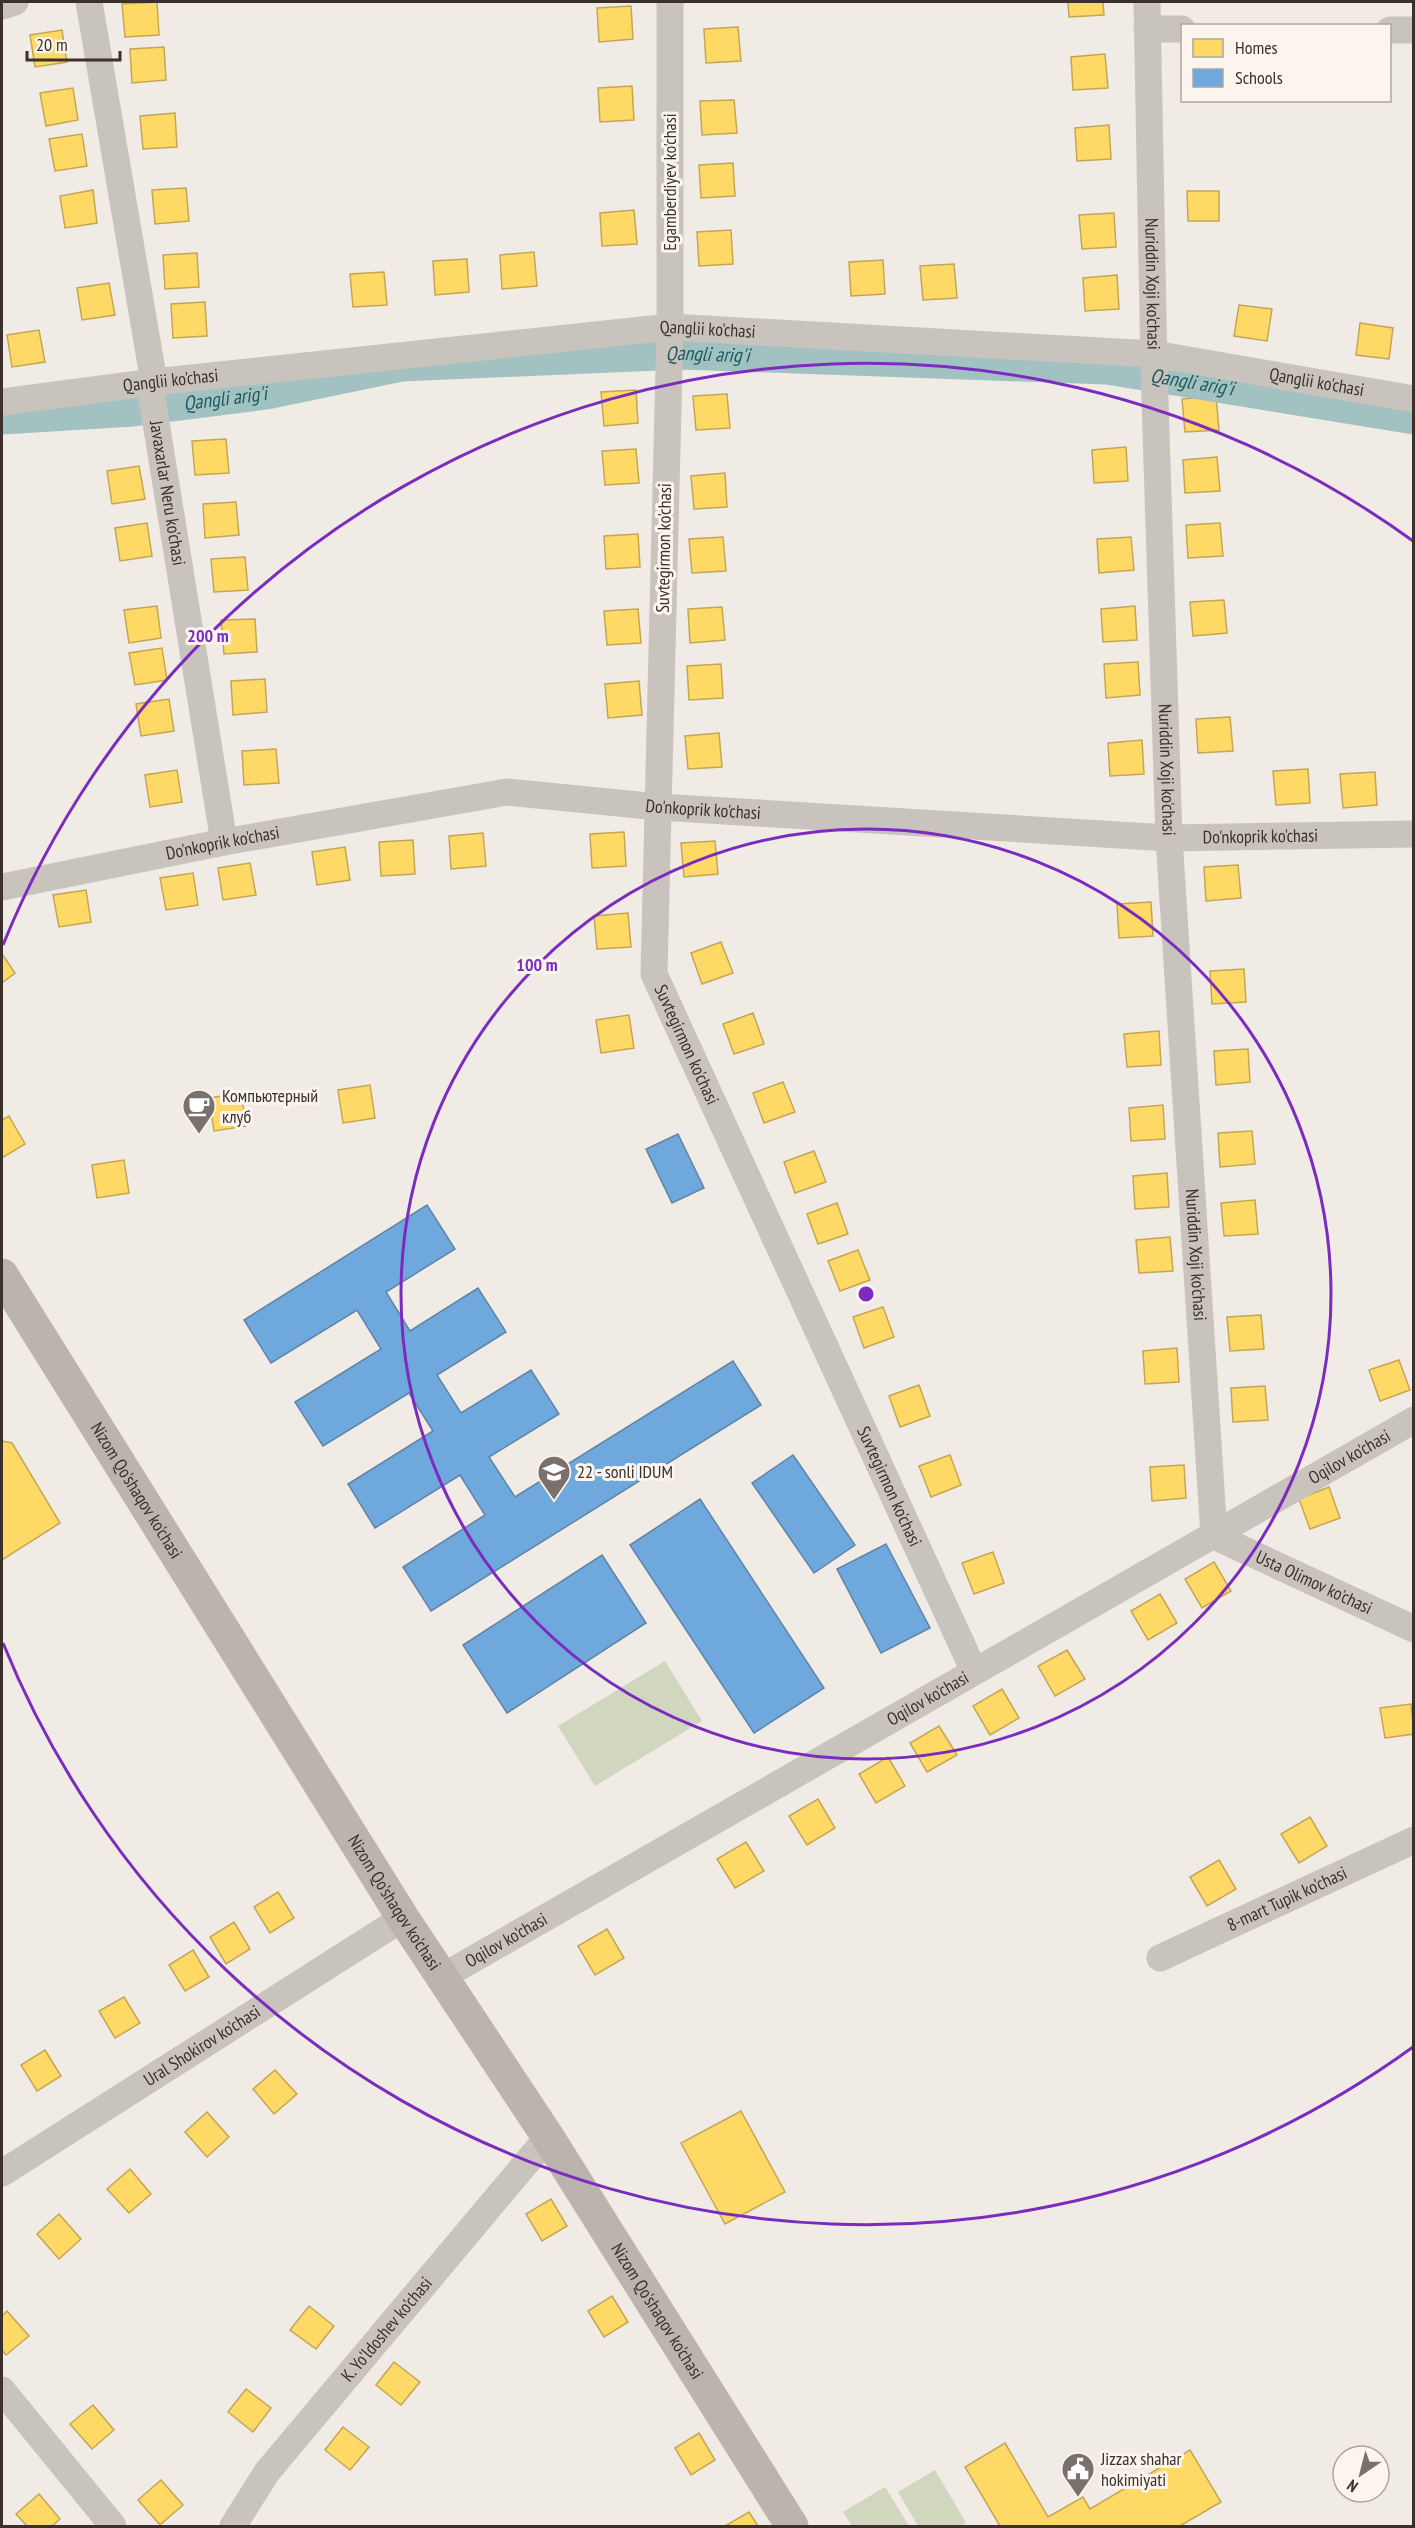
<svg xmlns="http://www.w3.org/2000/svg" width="1415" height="2528" font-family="'PT Sans Narrow',sans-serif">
	<rect width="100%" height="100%" fill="#f0ebe5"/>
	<g fill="#d1d6bf">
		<path d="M 665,1661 L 702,1721 L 595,1786 L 558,1726 Z"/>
		<path d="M 935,2470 L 966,2523 L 961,2526 L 918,2526 L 898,2492 Z"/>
		<path d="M 885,2487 L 909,2526 L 852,2526 L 843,2512 Z"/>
	</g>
	<g fill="#ffd966" stroke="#c4a654" stroke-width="1.5">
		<path d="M 157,2 L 159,35 L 125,37 L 122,4 Z"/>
		<path d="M 1068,2 L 1103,2 L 1104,15 L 1069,17 Z"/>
		<path d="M 631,6 L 633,39 L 599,42 L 597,8 Z"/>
		<path d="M 738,27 L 741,61 L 706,63 L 704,29 Z"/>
		<path d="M 62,30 L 67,62 L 35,67 L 30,35 Z"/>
		<path d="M 164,47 L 166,80 L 132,83 L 130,49 Z"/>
		<path d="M 1105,54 L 1108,88 L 1073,90 L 1071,57 Z"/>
		<path d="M 632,86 L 634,120 L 600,122 L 598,88 Z"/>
		<path d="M 73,88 L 78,120 L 46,126 L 40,93 Z"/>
		<path d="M 734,100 L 737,133 L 702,135 L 700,101 Z"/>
		<path d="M 175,113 L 177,147 L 143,149 L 140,116 Z"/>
		<path d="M 1109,125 L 1111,159 L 1077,161 L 1075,128 Z"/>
		<path d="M 82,134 L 87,166 L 55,171 L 49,139 Z"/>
		<path d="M 733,163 L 735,196 L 701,198 L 699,165 Z"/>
		<path d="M 186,188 L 189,221 L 155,224 L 152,190 Z"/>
		<path d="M 93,190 L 97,223 L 65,228 L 60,196 Z"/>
		<path d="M 1187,191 L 1219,191 L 1219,221 L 1188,221 Z"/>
		<path d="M 634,210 L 637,244 L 602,246 L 600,213 Z"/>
		<path d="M 1114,213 L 1116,247 L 1082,249 L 1079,215 Z"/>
		<path d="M 731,230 L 733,264 L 699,266 L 697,232 Z"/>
		<path d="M 534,252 L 537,286 L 502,289 L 500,255 Z"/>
		<path d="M 197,253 L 199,287 L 165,289 L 163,255 Z"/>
		<path d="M 467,259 L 469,292 L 435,295 L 433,261 Z"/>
		<path d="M 883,260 L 885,294 L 851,296 L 849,262 Z"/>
		<path d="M 954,264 L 957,298 L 923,300 L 920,266 Z"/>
		<path d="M 384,272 L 387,305 L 353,307 L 350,274 Z"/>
		<path d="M 1117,275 L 1119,309 L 1085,311 L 1083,278 Z"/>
		<path d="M 109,283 L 115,315 L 82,320 L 77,288 Z"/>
		<path d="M 205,302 L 207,336 L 173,338 L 171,304 Z"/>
		<path d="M 1239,305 L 1272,309 L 1267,341 L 1234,336 Z"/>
		<path d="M 1360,323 L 1393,328 L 1389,359 L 1356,355 Z"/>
		<path d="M 39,330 L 45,362 L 12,367 L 7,335 Z"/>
		<path d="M 636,390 L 638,423 L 604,426 L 601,392 Z"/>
		<path d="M 727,394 L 730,428 L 696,430 L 693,396 Z"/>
		<path d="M 1216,396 L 1219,430 L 1185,432 L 1182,399 Z"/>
		<path d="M 226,439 L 229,473 L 195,475 L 192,441 Z"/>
		<path d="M 1126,447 L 1128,481 L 1094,483 L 1092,450 Z"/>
		<path d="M 636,449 L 639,483 L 605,485 L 602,451 Z"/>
		<path d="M 1217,457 L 1220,491 L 1185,493 L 1183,460 Z"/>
		<path d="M 139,466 L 145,499 L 112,504 L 107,471 Z"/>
		<path d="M 725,473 L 727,507 L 694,509 L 691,476 Z"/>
		<path d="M 236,502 L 239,535 L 205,538 L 203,504 Z"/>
		<path d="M 147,523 L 152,556 L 120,561 L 115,528 Z"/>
		<path d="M 1220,523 L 1223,556 L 1188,558 L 1186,525 Z"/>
		<path d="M 638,534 L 640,567 L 606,569 L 604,536 Z"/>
		<path d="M 723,537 L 726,571 L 692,573 L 689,539 Z"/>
		<path d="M 1131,537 L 1134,570 L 1099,573 L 1097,539 Z"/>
		<path d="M 245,557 L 248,590 L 214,592 L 211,559 Z"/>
		<path d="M 1224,600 L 1227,633 L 1193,636 L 1190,602 Z"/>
		<path d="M 157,606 L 161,638 L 129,643 L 124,610 Z"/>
		<path d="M 1135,606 L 1137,640 L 1103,642 L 1101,609 Z"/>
		<path d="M 722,607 L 725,640 L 690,643 L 688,609 Z"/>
		<path d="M 638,609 L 641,643 L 607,645 L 604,611 Z"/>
		<path d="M 255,619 L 257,652 L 224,654 L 221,620 Z"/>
		<path d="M 162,648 L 167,680 L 135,685 L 129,653 Z"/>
		<path d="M 1138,662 L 1140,695 L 1106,698 L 1104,664 Z"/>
		<path d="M 721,664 L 723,698 L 689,700 L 687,666 Z"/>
		<path d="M 265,679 L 267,712 L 233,715 L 231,681 Z"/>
		<path d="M 639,681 L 642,715 L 608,718 L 605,684 Z"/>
		<path d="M 169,699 L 174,731 L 141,736 L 136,704 Z"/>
		<path d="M 1230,717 L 1233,751 L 1198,753 L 1196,719 Z"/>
		<path d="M 719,733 L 722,767 L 688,769 L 685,736 Z"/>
		<path d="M 1142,740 L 1144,774 L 1110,776 L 1108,743 Z"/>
		<path d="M 276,749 L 279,783 L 244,785 L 242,751 Z"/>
		<path d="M 1308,769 L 1310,803 L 1276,805 L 1273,771 Z"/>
		<path d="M 177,770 L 182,802 L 150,807 L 145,775 Z"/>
		<path d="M 1375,772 L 1377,805 L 1343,808 L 1340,774 Z"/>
		<path d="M 624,832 L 626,866 L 592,868 L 590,834 Z"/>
		<path d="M 483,833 L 486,866 L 451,869 L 449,836 Z"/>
		<path d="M 413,840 L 415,874 L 381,876 L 379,842 Z"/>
		<path d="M 715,841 L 718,874 L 684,877 L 681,843 Z"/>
		<path d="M 345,847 L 350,880 L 317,885 L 312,852 Z"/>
		<path d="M 250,863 L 256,895 L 223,900 L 218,868 Z"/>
		<path d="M 1238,865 L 1241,898 L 1206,901 L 1204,867 Z"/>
		<path d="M 193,873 L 198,905 L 166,910 L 160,878 Z"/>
		<path d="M 86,890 L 91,922 L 59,927 L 53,895 Z"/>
		<path d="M 1151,902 L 1153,936 L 1119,938 L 1117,904 Z"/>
		<path d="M 628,913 L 631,947 L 597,949 L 594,916 Z"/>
		<path d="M 721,942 L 733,973 L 702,984 L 691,953 Z"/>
		<path d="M 2,954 L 15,973 L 2,983 Z"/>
		<path d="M 1244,969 L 1246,1002 L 1212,1004 L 1210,971 Z"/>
		<path d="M 753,1013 L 764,1044 L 734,1054 L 723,1024 Z"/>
		<path d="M 629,1015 L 634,1048 L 601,1053 L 596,1020 Z"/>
		<path d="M 1159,1031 L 1161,1065 L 1127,1067 L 1124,1034 Z"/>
		<path d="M 1248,1049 L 1250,1082 L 1216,1085 L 1214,1051 Z"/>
		<path d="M 783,1082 L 795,1112 L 764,1123 L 753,1093 Z"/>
		<path d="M 370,1085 L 375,1118 L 343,1123 L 338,1090 Z"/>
		<path d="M 241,1093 L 246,1126 L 214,1131 L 209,1098 Z"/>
		<path d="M 1163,1105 L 1165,1139 L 1131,1141 L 1129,1108 Z"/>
		<path d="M 9,1116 L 25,1144 L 2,1158 L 2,1120 Z"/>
		<path d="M 1252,1131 L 1255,1164 L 1220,1167 L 1218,1133 Z"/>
		<path d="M 814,1151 L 826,1182 L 795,1193 L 784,1162 Z"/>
		<path d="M 124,1160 L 129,1193 L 97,1198 L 92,1165 Z"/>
		<path d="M 1167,1173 L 1169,1207 L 1135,1209 L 1133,1176 Z"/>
		<path d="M 1255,1200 L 1258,1234 L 1224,1236 L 1221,1203 Z"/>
		<path d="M 837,1203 L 848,1234 L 818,1244 L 807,1214 Z"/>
		<path d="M 1170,1237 L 1173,1271 L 1139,1273 L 1136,1240 Z"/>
		<path d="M 858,1250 L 870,1280 L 840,1291 L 828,1261 Z"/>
		<path d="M 883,1307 L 894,1337 L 864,1348 L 853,1317 Z"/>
		<path d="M 1261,1315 L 1264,1349 L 1230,1351 L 1227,1317 Z"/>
		<path d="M 1177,1348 L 1179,1382 L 1145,1384 L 1143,1351 Z"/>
		<path d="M 1399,1360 L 1410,1390 L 1380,1401 L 1369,1370 Z"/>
		<path d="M 919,1385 L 930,1416 L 900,1427 L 889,1396 Z"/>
		<path d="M 1265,1386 L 1268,1420 L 1233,1422 L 1231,1388 Z"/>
		<path d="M 2,1441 L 12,1443 L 60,1523 L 2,1560 Z"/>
		<path d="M 950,1455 L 961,1485 L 931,1497 L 919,1466 Z"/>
		<path d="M 1184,1465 L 1186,1498 L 1152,1501 L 1150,1467 Z"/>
		<path d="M 1329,1487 L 1340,1518 L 1310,1529 L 1299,1499 Z"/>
		<path d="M 993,1552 L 1004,1583 L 974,1594 L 962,1563 Z"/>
		<path d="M 1214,1562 L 1231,1591 L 1202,1608 L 1185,1579 Z"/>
		<path d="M 1160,1594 L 1177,1623 L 1148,1640 L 1131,1611 Z"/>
		<path d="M 1067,1650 L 1085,1679 L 1055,1696 L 1038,1666 Z"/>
		<path d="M 1002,1689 L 1019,1718 L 990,1735 L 973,1706 Z"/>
		<path d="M 1411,1704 L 1414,1734 L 1385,1738 L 1380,1708 Z"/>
		<path d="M 939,1726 L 957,1755 L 927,1772 L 910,1743 Z"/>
		<path d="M 888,1757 L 905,1786 L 876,1803 L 859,1774 Z"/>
		<path d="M 818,1799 L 835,1828 L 807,1845 L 789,1816 Z"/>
		<path d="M 1310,1817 L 1327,1846 L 1299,1863 L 1281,1834 Z"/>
		<path d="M 746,1842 L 764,1871 L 735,1888 L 717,1859 Z"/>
		<path d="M 1219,1860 L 1236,1889 L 1207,1906 L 1190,1877 Z"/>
		<path d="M 278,1892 L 294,1918 L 270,1933 L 254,1907 Z"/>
		<path d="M 234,1922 L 250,1949 L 226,1964 L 210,1937 Z"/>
		<path d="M 607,1929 L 624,1958 L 595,1975 L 578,1946 Z"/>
		<path d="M 193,1950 L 209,1977 L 185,1991 L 169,1965 Z"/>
		<path d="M 124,1997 L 140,2023 L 115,2038 L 99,2011 Z"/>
		<path d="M 45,2050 L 61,2076 L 37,2091 L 21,2065 Z"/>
		<path d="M 275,2070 L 297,2094 L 274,2114 L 253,2089 Z"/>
		<path d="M 741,2111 L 785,2192 L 725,2224 L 681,2143 Z"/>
		<path d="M 207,2112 L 229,2137 L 207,2157 L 185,2132 Z"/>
		<path d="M 130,2169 L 151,2194 L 129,2213 L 107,2189 Z"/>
		<path d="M 551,2199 L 567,2226 L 542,2241 L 526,2214 Z"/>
		<path d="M 59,2214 L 81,2239 L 59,2259 L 37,2234 Z"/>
		<path d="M 612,2296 L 628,2322 L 604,2337 L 588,2311 Z"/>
		<path d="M 309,2306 L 334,2326 L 316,2349 L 290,2330 Z"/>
		<path d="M 7,2311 L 29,2336 L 6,2355 L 2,2350 L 2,2316 Z"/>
		<path d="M 394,2362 L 420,2382 L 401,2405 L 376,2385 Z"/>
		<path d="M 246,2389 L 271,2408 L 253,2432 L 228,2412 Z"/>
		<path d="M 93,2405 L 114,2430 L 92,2449 L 70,2424 Z"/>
		<path d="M 343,2427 L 369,2447 L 350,2470 L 325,2450 Z"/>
		<path d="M 699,2433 L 715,2460 L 691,2475 L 675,2448 Z"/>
		<path d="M 1005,2443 L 1048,2517 L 1083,2497 L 1090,2509 L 1190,2450 L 1221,2502 L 1180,2526 L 1000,2526 L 965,2467 Z"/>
		<path d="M 161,2480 L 183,2505 L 160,2525 L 138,2500 Z"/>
		<path d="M 39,2494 L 60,2519 L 52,2526 L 27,2526 L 16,2514 Z"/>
		<path d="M 749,2512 L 758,2526 L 725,2526 Z"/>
	</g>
	<g fill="#6fa8dc" stroke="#5f84a7" stroke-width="1.5">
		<path d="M 678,1134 L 704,1188 L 672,1203 L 646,1149 Z"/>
		<path d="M 427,1205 L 455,1249 L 386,1292 L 410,1331 L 478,1288 L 506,1332 L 437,1375 L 461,1413 L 531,1370 L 559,1414 L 489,1457 L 515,1497 L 733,1361 L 761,1405 L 431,1611 L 403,1567 L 485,1515 L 460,1475 L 375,1528 L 348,1484 L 433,1431 L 409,1393 L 323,1446 L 295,1402 L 381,1349 L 357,1310 L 271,1363 L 244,1320 Z"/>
		<path d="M 793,1455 L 855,1545 L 814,1573 L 752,1483 Z"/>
		<path d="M 700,1499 L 824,1688 L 754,1733 L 630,1545 Z"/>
		<path d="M 886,1544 L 930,1628 L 881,1653 L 837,1569 Z"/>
		<path d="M 602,1555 L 646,1623 L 507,1713 L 463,1645 Z"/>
	</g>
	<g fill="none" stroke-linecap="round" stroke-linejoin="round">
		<path stroke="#a1c2c1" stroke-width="33" id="s1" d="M 2,418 L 133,410 L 266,393 L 401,365 L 681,353 L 1107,368 L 1414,418"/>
		<g stroke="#c9c3be" stroke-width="27">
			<path id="s2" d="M 89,2 L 154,382 L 152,398 L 224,842"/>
			<path id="s3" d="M 670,2 L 670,327 L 654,974 L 974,1671"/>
			<path id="s4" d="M 1147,2 L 1154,369 L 1169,838 L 1214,1536 L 1414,1629"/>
			<path d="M 2,6 L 15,2"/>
			<path d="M 1147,29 L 1182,29"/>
			<path d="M 1390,30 L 1414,30"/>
			<path id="s5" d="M 2,402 L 154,382 L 670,327 L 1154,354 L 1414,399"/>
			<path id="s6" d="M 2,887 L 224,842 L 507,792 L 659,807 L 1169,838 L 1414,834"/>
			<path id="s7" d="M 1160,1958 L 1414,1840"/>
			<path id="s8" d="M 442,1977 L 1414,1420"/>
			<path id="s9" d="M 2,2173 L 403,1918"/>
			<path d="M 2,2390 L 113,2526"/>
			<path id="s10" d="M 233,2526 L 267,2472 L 548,2137"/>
		</g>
		<path stroke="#bab3ae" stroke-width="33" id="s11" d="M 2,1275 L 403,1918 L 548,2137 L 792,2526"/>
	</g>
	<g fill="none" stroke="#7b2cbf" stroke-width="3">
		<circle cx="866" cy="1294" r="465"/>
		<path d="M1413 2047A931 931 0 0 1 3 1643M3 945A931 931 0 0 1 1413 541"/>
	</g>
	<defs>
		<g id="cafe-pin" transform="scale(1.725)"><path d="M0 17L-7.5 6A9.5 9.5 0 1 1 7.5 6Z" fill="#7a716c" stroke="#fbf5ee"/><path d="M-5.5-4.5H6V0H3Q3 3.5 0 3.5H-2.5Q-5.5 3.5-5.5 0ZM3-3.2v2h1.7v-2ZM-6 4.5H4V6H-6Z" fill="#fff"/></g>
		<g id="school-pin" transform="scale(1.725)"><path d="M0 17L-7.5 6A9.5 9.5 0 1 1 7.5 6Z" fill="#7a716c" stroke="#fbf5ee"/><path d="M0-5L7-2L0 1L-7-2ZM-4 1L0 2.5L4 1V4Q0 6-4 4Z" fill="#fff"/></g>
		<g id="civic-pin" transform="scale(1.725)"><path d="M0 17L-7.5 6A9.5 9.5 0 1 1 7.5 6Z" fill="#7a716c" stroke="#fbf5ee"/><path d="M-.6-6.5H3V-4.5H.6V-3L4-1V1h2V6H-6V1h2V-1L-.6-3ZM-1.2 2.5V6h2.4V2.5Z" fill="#fff"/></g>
	</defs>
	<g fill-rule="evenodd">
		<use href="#cafe-pin" x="199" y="1106"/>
		<use href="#school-pin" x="554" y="1472"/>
		<use href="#civic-pin" x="1078" y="2469"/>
	</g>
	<g text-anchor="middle" stroke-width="6" stroke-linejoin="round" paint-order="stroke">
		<g font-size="18" fill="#3b302b" stroke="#fbf5ee">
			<text transform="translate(670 182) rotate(-90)" y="6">Egamberdiyev ko'chasi</text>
			<text dy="6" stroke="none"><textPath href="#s4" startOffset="282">Nuriddin Xoji ko'chasi</textPath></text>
			<text dy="6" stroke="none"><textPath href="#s5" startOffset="710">Qanglii ko'chasi</textPath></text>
			<text dy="6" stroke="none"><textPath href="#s5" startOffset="170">Qanglii ko'chasi</textPath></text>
			<text dy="6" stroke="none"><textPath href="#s5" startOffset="1322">Qanglii ko'chasi</textPath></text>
			<text dy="6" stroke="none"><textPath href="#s2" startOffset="498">Javaxarlar Neru ko'chasi</textPath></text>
			<text transform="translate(664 548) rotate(-89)" y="6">Suvtegirmon ko'chasi</text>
			<text dy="6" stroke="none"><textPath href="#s4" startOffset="768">Nuriddin Xoji ko'chasi</textPath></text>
			<text dy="6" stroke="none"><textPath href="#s6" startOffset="711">Do'nkoprik ko'chasi</textPath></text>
			<text dy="6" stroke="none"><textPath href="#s6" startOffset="1269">Do'nkoprik ko'chasi</textPath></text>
			<text dy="6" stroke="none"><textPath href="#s6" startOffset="225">Do'nkoprik ko'chasi</textPath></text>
			<text dy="6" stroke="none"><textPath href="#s3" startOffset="1050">Suvtegirmon ko'chasi</textPath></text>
			<text dy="6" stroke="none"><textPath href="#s4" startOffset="1254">Nuriddin Xoji ko'chasi</textPath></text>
			<text dy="6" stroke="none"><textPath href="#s8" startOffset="1046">Oqilov ko'chasi</textPath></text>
			<text dy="6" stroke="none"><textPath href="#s3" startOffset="1536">Suvtegirmon ko'chasi</textPath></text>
			<text dy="6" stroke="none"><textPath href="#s11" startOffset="254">Nizom Qo'shaqov ko'chasi</textPath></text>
			<text dy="6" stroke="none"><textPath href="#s4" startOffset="1646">Usta Olimov ko'chasi</textPath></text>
			<text dy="6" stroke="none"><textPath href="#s8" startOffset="560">Oqilov ko'chasi</textPath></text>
			<text dy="6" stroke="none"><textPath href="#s7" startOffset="140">8-mart Tupik ko'chasi</textPath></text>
			<text dy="6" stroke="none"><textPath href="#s11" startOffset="740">Nizom Qo'shaqov ko'chasi</textPath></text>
			<text dy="6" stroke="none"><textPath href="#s8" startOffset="74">Oqilov ko'chasi</textPath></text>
			<text dy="6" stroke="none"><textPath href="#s9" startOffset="237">Ural Shokirov ko'chasi</textPath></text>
			<text dy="6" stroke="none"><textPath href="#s11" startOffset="1226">Nizom Qo'shaqov ko'chasi</textPath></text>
			<text dy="6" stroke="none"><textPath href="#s10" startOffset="250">K. Yo'ldoshev ko'chasi</textPath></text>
		</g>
		<g font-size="18" fill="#3b302b" stroke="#fbf5ee" text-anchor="start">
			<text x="222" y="1102">Компьютерный<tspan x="222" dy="21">клуб</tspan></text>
			<text x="577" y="1478">22 - sonli IDUM</text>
			<text x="1101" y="2465">Jizzax shahar<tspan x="1101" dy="21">hokimiyati</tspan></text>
		</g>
		<g font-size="20" font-style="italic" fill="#1f5a5e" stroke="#fbf5ee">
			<text dy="7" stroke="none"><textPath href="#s1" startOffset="710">Qangli arig'i</textPath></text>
			<text dy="7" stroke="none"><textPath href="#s1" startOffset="1196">Qangli arig'i</textPath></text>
			<text dy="7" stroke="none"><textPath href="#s1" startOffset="224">Qangli arig'i</textPath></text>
		</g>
	</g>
	<circle cx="866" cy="1294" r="9" fill="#7b2cbf" stroke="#fbf5ee" stroke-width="3"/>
	<g font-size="18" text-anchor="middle" font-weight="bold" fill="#7b2cbf" stroke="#fbf5ee" stroke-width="6" stroke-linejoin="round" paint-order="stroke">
		<text x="208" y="642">200 m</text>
		<text x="537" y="971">100 m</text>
	</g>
	<rect width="1415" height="2528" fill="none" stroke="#3b302b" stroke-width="6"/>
	<rect x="1181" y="24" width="210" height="78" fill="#fbf5ee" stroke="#aea6a0" stroke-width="1.5"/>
	<rect x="1193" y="39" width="30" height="18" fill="#ffd966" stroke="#aea6a0" stroke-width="1.5"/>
	<text x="1235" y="54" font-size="18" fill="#3b302b">Homes</text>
	<rect x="1193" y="69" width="30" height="18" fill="#6fa8dc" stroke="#aea6a0" stroke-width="1.5"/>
	<text x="1235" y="84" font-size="18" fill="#3b302b">Schools</text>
	<g transform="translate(1361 2474) rotate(215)"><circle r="28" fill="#fbf5ee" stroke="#aea6a0" stroke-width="1.5"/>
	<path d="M0-4.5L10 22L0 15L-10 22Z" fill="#7a716c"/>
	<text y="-9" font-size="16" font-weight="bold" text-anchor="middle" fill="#3b302b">N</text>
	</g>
	<path d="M27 51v9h93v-9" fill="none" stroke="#3b302b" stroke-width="3"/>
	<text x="36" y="51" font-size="18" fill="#3b302b" stroke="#fbf5ee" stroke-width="4.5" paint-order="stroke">20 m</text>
</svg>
